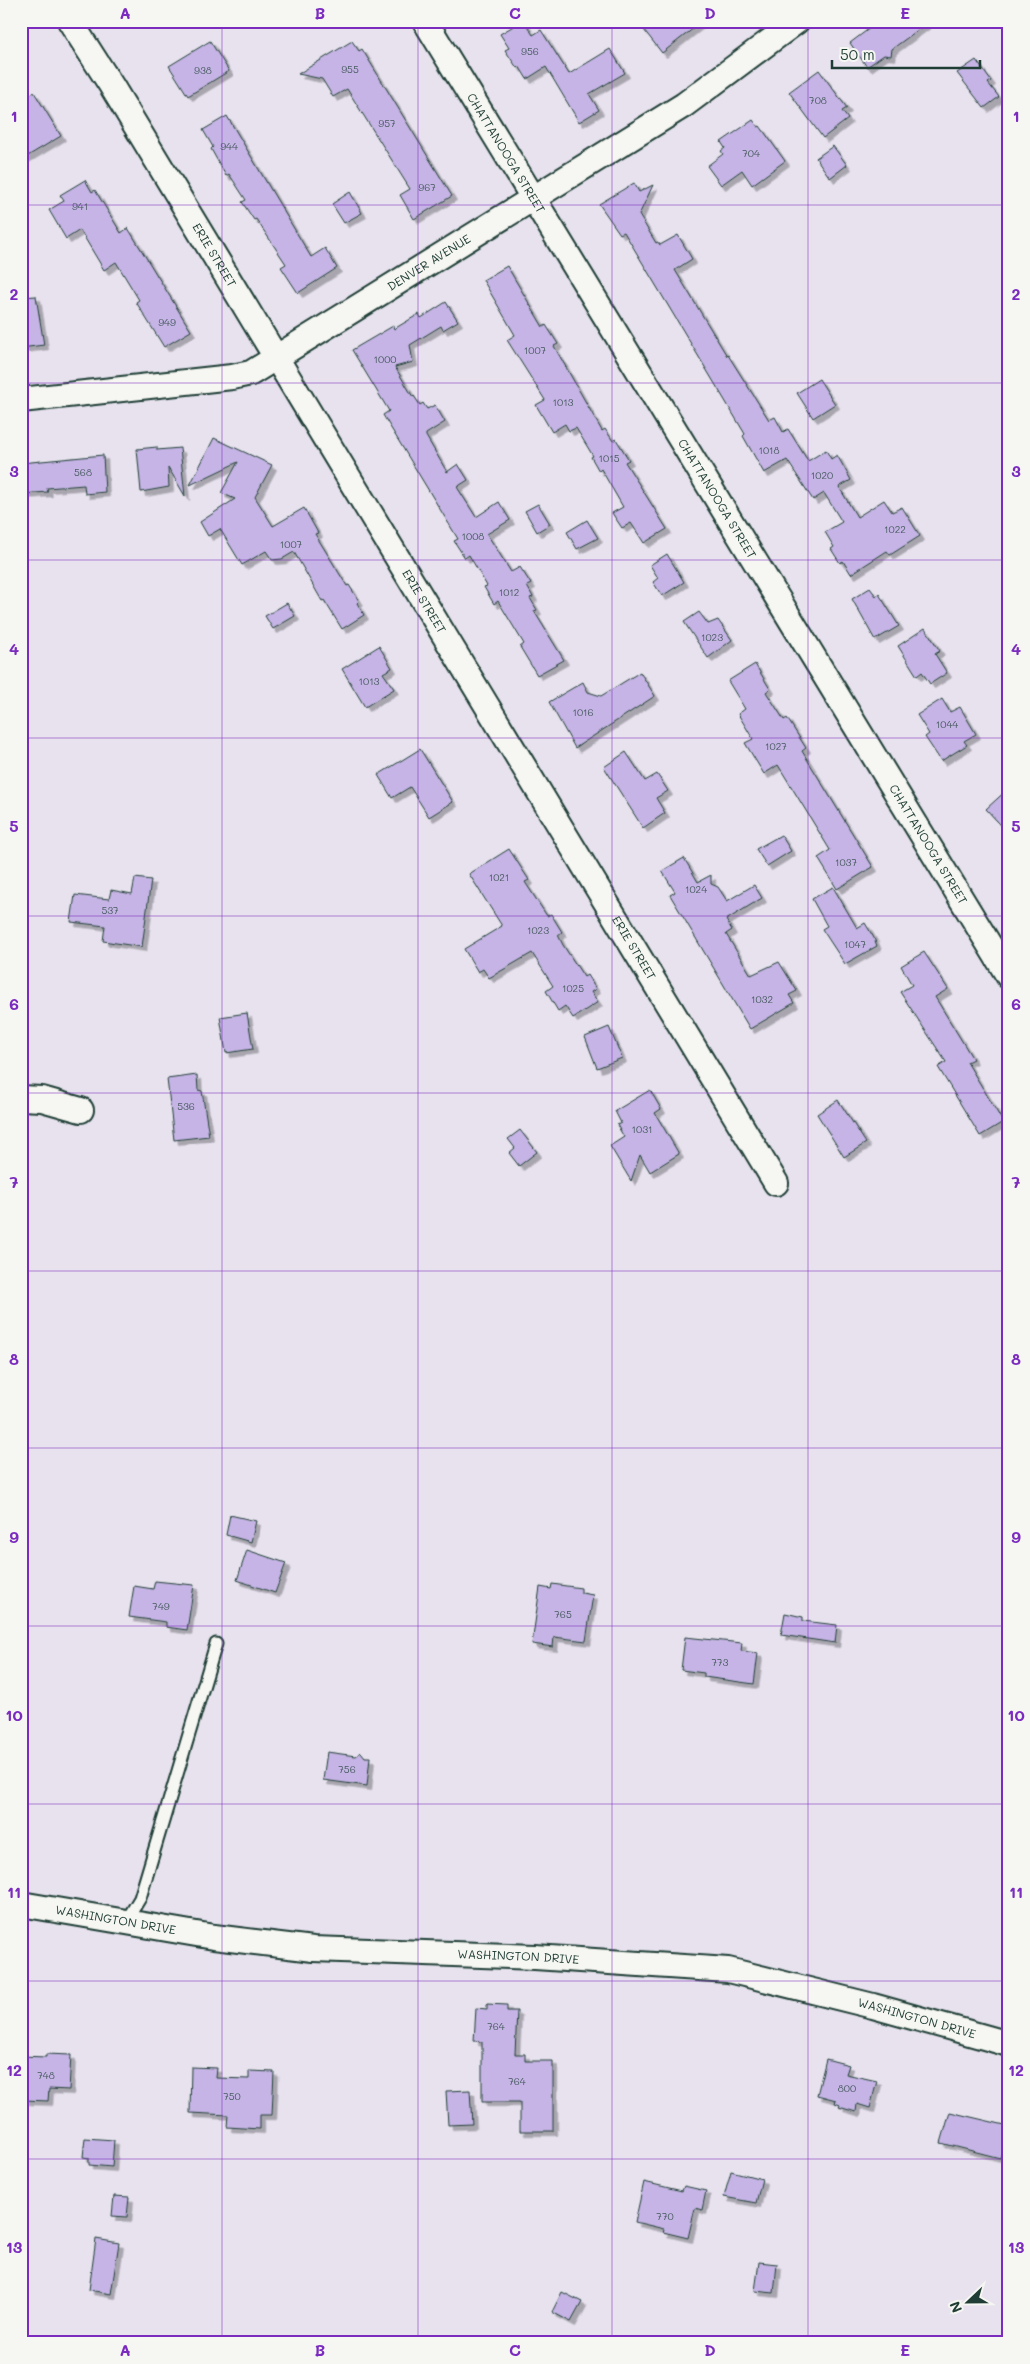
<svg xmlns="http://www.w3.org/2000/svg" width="1030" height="2364" font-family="Mali,sans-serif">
	<defs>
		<filter id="shadow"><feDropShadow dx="4.5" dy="4.5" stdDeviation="0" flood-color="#0004"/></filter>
	</defs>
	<rect width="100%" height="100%" fill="#e7e2ee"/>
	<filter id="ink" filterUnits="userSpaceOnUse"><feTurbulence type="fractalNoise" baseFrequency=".02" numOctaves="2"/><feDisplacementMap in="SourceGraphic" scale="10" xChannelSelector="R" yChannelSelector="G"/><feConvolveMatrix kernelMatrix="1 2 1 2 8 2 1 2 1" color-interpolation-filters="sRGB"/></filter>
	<g filter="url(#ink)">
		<g fill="#c5b4e5" stroke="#1f3d34" filter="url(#shadow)">
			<path d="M 522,21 L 524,21 L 533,35 L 541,30 L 569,74 L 610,49 L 625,73 L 589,94 L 599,110 L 579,122 L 546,67 L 527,79 L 519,66 L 517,68 L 505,50 L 509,48 L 500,34 Z"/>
			<path d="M 654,21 L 703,21 L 662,53 L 644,30 Z"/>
			<path d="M 888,21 L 930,21 L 892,49 L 891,56 L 884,55 L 867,67 L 850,43 L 874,25 L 878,29 Z"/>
			<path d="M 210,41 L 229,71 L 188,96 L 169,66 Z"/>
			<path d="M 352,41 L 359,51 L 362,49 L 452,196 L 414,219 L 400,195 L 410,189 L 347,89 L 333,97 L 322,79 L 298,74 Z"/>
			<path d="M 976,60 L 991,81 L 988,83 L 999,97 L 984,108 L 957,73 Z"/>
			<path d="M 819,70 L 847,108 L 842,111 L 848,119 L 823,138 L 789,92 Z"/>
			<path d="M 34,92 L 61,136 L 21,160 L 21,100 Z"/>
			<path d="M 227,116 L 311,257 L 325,248 L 337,268 L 298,293 L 281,267 L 286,264 L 256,219 L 254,220 L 242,202 L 246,200 L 229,174 L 226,176 L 211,149 L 213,147 L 203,130 Z"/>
			<path d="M 753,120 L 758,127 L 760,126 L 785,161 L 752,185 L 742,170 L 721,185 L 707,166 L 723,154 L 721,151 L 725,148 L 721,142 Z"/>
			<path d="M 833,146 L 847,165 L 830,178 L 816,158 Z"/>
			<path d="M 85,180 L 92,192 L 95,190 L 121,233 L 128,228 L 191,331 L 164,347 L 136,302 L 139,300 L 116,262 L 104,270 L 80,230 L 66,239 L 49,210 L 64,201 L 60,195 Z"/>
			<path d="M 634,183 L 639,192 L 653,185 L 639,215 L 656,243 L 658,242 L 660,245 L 678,235 L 692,259 L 675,270 L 727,356 L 728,355 L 769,420 L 775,417 L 783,432 L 788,429 L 808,461 L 826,450 L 831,459 L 837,455 L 851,480 L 839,487 L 857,517 L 884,500 L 892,512 L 902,507 L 920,536 L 890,555 L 887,551 L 851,574 L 843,561 L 840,563 L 831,549 L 834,547 L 825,532 L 842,522 L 824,493 L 813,500 L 787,460 L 764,473 L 743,436 L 745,434 L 624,232 L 620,234 L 599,204 Z"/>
			<path d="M 350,192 L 362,213 L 344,223 L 332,204 Z"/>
			<path d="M 507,266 L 543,327 L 546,325 L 558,344 L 554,346 L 602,431 L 605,429 L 613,441 L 616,439 L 629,460 L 625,462 L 667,529 L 644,543 L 631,523 L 622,528 L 612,513 L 623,507 L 601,469 L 599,471 L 591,457 L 593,456 L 576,428 L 569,431 L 565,424 L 552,432 L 536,405 L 545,400 L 507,340 L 515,335 L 483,280 Z"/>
			<path d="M 36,296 L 44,345 L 21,348 L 21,297 Z"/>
			<path d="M 446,302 L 458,321 L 443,330 L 441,326 L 410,345 L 413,362 L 395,367 L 413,397 L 414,396 L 420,405 L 423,403 L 427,409 L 435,405 L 445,422 L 426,434 L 426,436 L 447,472 L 458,464 L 468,480 L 457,487 L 476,517 L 499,502 L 510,520 L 487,534 L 511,572 L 520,567 L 531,584 L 527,586 L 533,597 L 530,598 L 537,610 L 534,611 L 564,660 L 537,675 L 520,647 L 524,644 L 498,601 L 494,604 L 484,587 L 487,586 L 469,555 L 465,558 L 454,541 L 458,539 L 383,415 L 389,411 L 352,350 L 393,326 L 394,329 L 419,314 L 421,318 Z"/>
			<path d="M 819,379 L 835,404 L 813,418 L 797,393 Z"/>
			<path d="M 214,438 L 272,465 L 255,497 L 273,526 L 304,508 L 318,533 L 315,534 L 347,586 L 349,585 L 359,601 L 357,603 L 364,615 L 342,629 L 324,600 L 322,601 L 294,552 L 282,559 L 272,560 L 266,551 L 242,565 L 220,529 L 208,536 L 200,522 L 235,499 L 221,493 L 238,462 L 190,485 Z"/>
			<path d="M 157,447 L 157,450 L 180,448 L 185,496 L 168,467 L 169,487 L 141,492 L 137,449 Z"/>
			<path d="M 103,455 L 105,492 L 85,494 L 84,485 L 47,488 L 48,492 L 21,494 L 21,463 Z"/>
			<path d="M 538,504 L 550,524 L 537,532 L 525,511 Z"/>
			<path d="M 587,520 L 598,538 L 577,549 L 567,532 Z"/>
			<path d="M 667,554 L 684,582 L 662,596 L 653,582 L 658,578 L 650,565 Z"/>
			<path d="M 870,588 L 876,596 L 879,594 L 899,626 L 875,640 L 852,599 Z"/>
			<path d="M 287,603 L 295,616 L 273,629 L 265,616 Z"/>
			<path d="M 699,612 L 708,624 L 718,620 L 732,640 L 708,658 L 684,622 Z"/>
			<path d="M 925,628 L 940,651 L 935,654 L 947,673 L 930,684 L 922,672 L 917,676 L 898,646 Z"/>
			<path d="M 379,646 L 392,668 L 383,673 L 394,689 L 365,707 L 342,669 Z"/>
			<path d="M 755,664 L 770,689 L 766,692 L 784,720 L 787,718 L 806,748 L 802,751 L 873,867 L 837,889 L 818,858 L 830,850 L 778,765 L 764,774 L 745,743 L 753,739 L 738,714 L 745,709 L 728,681 Z"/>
			<path d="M 640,672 L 655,696 L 575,748 L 549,702 L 583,682 L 588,692 L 601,696 Z"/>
			<path d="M 942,699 L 950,712 L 960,707 L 976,734 L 964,741 L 967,745 L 941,761 L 925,737 L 929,734 L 917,715 Z"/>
			<path d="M 420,749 L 453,802 L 429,817 L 410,787 L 392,798 L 378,775 Z"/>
			<path d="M 626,752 L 645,781 L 657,774 L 668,791 L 656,798 L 665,813 L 643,828 L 604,767 Z"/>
			<path d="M 1009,788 L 1009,834 L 986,809 Z"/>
			<path d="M 781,835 L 791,851 L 767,866 L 756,849 Z"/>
			<path d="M 509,849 L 529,880 L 525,882 L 547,916 L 551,914 L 562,932 L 558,935 L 563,945 L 584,977 L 587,975 L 596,989 L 591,992 L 598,1002 L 573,1018 L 565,1006 L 558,1011 L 546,991 L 553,986 L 532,953 L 489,978 L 483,969 L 478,972 L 464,949 L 502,926 L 469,874 Z"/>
			<path d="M 684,858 L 698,882 L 711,875 L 711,884 L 718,887 L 727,901 L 754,885 L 762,898 L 726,920 L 732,930 L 726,934 L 751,975 L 779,962 L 797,991 L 789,995 L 794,1003 L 750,1029 L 670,895 L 675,892 L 662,871 Z"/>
			<path d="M 135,878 L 151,880 L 142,947 L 103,941 L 105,926 L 71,922 L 75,895 L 109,899 L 111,890 L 132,894 Z"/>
			<path d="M 833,887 L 857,928 L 865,923 L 874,938 L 877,946 L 845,964 L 822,929 L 827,926 L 812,899 Z"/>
			<path d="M 924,952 L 948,989 L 935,997 L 973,1059 L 967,1062 L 1003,1122 L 980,1136 L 938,1067 L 946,1062 L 900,992 L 912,985 L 901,966 Z"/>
			<path d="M 247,1013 L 253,1049 L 226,1053 L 220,1017 Z"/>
			<path d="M 609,1027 L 622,1058 L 597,1068 L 585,1037 Z"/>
			<path d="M 197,1075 L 198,1090 L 202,1091 L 209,1136 L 174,1140 L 167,1079 Z"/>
			<path d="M 650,1090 L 661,1109 L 655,1113 L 679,1154 L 650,1172 L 640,1155 L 631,1181 L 610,1146 L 624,1137 L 617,1125 L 621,1123 L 615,1111 Z"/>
			<path d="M 838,1100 L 866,1143 L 844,1157 L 817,1114 Z"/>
			<path d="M 520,1130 L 537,1152 L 519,1166 L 509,1153 L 515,1148 L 508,1139 Z"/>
			<path d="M 230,1515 L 256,1521 L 251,1542 L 226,1535 Z"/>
			<path d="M 247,1550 L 286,1563 L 275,1593 L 237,1580 Z"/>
			<path d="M 155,1581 L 194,1585 L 187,1630 L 166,1627 L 166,1622 L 129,1617 L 134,1586 L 153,1589 Z"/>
			<path d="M 552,1584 L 581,1588 L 581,1593 L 593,1595 L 586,1641 L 554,1637 L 553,1647 L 532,1644 L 540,1587 L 551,1589 Z"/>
			<path d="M 785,1613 L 803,1617 L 803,1621 L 837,1625 L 835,1643 L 781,1635 Z"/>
			<path d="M 685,1637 L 742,1643 L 741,1651 L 758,1653 L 754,1684 L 704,1677 L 704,1673 L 681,1670 Z"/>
			<path d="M 327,1752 L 356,1756 L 361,1752 L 365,1757 L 370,1757 L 367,1786 L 323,1780 Z"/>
			<path d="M 487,2004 L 507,2005 L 507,2011 L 517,2011 L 515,2054 L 525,2054 L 525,2061 L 553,2061 L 553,2131 L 520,2131 L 520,2102 L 482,2102 L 482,2042 L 474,2041 L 476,2008 L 487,2009 Z"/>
			<path d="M 46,2054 L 71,2055 L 69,2090 L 49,2089 L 48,2101 L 24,2100 L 25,2087 L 21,2087 L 21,2056 L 46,2057 Z"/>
			<path d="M 826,2059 L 849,2065 L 846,2074 L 877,2081 L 870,2108 L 857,2104 L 856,2112 L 839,2107 L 840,2105 L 835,2103 L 836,2100 L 817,2095 Z"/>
			<path d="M 191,2067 L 217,2068 L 216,2078 L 249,2079 L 249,2071 L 274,2072 L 272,2115 L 260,2115 L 260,2129 L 227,2127 L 228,2115 L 190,2113 Z"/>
			<path d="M 470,2090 L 472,2124 L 448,2125 L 446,2091 Z"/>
			<path d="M 950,2112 L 1009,2126 L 1009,2151 L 1003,2149 L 1000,2158 L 941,2143 Z"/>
			<path d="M 85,2138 L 114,2140 L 112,2167 L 89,2165 L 89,2158 L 83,2157 Z"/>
			<path d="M 731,2171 L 762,2179 L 756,2203 L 724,2197 Z"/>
			<path d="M 644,2182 L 682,2191 L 684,2186 L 706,2191 L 702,2210 L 695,2208 L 688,2238 L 663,2232 L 664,2229 L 635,2222 Z"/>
			<path d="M 114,2196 L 129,2197 L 127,2217 L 112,2216 Z"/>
			<path d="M 96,2239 L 119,2243 L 111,2294 L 89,2290 Z"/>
			<path d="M 759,2262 L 777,2264 L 774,2293 L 755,2291 Z"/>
			<path d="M 562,2292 L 582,2302 L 571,2322 L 552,2312 Z"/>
		</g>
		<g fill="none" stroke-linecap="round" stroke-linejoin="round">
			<g stroke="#1f3d34" stroke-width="15">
				<path id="service" d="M 125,1923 L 140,1898 L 216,1644"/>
			</g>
			<g stroke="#1f3d34" stroke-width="28">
				<g id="minor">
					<path id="s1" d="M 70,21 L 111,85 L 776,1183"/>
					<path id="s2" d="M 425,21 L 1009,977"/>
					<path id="s3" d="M 21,400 L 232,377 L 251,373 L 684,105 L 797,21"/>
					<path d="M 21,1098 L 42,1099 L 81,1110"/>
					<path id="s4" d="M 21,1904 L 214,1937 L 313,1949 L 535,1957 L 728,1970 L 873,2006 L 1009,2044"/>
				</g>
			</g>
			<use href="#service" stroke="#f6f6f2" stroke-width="11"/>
			<use href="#minor" stroke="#f6f6f2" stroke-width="24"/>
		</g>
	</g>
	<path fill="none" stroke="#7b2cbf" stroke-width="1" stroke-opacity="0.55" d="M 222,21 L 222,2343M 418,21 L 418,2343M 612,21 L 612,2343M 808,21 L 808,2343M 21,205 L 1009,205M 21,383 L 1009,383M 21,560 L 1009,560M 21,738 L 1009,738M 21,916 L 1009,916M 21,1093 L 1009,1093M 21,1271 L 1009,1271M 21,1448 L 1009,1448M 21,1626 L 1009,1626M 21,1804 L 1009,1804M 21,1981 L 1009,1981M 21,2159 L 1009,2159"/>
	<g text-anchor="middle" stroke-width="4.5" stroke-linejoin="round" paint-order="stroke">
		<g font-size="10" fill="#485b60">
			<text x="530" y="55">956</text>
			<text x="350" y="73">955</text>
			<text x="203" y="74">938</text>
			<text x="818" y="104">708</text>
			<text x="387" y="127">957</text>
			<text x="229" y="150">944</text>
			<text x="751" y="157">704</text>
			<text x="427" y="191">967</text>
			<text x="80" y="210">941</text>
			<text x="167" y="326">949</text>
			<text x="535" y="354">1007</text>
			<text x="385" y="363">1000</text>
			<text x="563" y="406">1013</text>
			<text x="769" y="454">1018</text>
			<text x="609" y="462">1015</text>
			<text x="83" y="476">568</text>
			<text x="822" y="479">1020</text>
			<text x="895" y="533">1022</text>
			<text x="473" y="540">1008</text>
			<text x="291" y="548">1007</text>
			<text x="509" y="596">1012</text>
			<text x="712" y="641">1023</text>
			<text x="369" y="685">1013</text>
			<text x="583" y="716">1016</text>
			<text x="947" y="728">1044</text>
			<text x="776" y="750">1027</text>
			<text x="846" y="866">1037</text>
			<text x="499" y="881">1021</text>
			<text x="696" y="893">1024</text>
			<text x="110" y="914">537</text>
			<text x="538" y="934">1023</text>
			<text x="855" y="948">1047</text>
			<text x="573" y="992">1025</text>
			<text x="762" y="1003">1032</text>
			<text x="186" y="1110">536</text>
			<text x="642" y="1133">1031</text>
			<text x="161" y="1610">749</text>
			<text x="563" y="1618">765</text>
			<text x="720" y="1666">773</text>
			<text x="347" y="1773">756</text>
			<text x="496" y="2030">764</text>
			<text x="46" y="2079">748</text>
			<text x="517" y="2085">764</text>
			<text x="847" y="2092">800</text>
			<text x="232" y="2100">750</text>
			<text x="665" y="2220">770</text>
		</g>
		<g font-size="12" fill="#1f3d34" stroke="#f6f6f2">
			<text dy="4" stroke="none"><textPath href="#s2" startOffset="155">CHATTANOOGA STREET</textPath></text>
			<text dy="4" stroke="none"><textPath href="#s1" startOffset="275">ERIE STREET</textPath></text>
			<text dy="4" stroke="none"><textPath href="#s3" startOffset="441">DENVER AVENUE</textPath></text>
			<text dy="4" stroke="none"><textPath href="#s2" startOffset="560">CHATTANOOGA STREET</textPath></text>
			<text dy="4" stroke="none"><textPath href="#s1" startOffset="680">ERIE STREET</textPath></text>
			<text dy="4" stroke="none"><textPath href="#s2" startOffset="965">CHATTANOOGA STREET</textPath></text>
			<text dy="4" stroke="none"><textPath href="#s1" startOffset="1085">ERIE STREET</textPath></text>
			<text dy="4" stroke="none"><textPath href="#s4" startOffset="96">WASHINGTON DRIVE</textPath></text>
			<text dy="4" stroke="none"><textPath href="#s4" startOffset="501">WASHINGTON DRIVE</textPath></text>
			<text dy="4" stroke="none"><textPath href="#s4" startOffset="906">WASHINGTON DRIVE</textPath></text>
		</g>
	</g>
	<rect width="1030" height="2364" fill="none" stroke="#f6f6f2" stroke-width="55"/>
	<g transform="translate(968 2302) rotate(248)" stroke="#f6f6f2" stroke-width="4" paint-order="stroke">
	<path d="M0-4L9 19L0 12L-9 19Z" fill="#1f3d34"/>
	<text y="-8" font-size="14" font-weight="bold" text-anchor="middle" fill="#1f3d34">N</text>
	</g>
	<path d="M832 60v8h148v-8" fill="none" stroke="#1f3d34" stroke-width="2.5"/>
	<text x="840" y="60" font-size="15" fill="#1f3d34" stroke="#f6f6f2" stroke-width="4" paint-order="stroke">50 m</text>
	<rect x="28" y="28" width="974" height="2308" fill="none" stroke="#7b2cbf" stroke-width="2"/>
	<g font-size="16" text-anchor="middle" font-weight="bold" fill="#7b2cbf">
		<text x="125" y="19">A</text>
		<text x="320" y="19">B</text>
		<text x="515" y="19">C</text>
		<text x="710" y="19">D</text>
		<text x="905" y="19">E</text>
		<text x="14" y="122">1</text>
		<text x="1016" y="122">1</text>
		<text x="14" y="300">2</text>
		<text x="1016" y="300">2</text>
		<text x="14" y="477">3</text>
		<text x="1016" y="477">3</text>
		<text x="14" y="655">4</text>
		<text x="1016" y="655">4</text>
		<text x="14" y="832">5</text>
		<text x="1016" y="832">5</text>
		<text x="14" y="1010">6</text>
		<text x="1016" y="1010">6</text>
		<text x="14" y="1188">7</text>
		<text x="1016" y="1188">7</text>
		<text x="14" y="1365">8</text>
		<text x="1016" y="1365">8</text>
		<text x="14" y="1543">9</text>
		<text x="1016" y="1543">9</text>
		<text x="14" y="1721">10</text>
		<text x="1016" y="1721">10</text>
		<text x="14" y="1898">11</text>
		<text x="1016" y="1898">11</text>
		<text x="14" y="2076">12</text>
		<text x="1016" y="2076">12</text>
		<text x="14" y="2253">13</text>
		<text x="1016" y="2253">13</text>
		<text x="125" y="2356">A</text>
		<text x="320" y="2356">B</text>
		<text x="515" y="2356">C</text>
		<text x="710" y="2356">D</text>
		<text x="905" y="2356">E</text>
	</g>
</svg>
